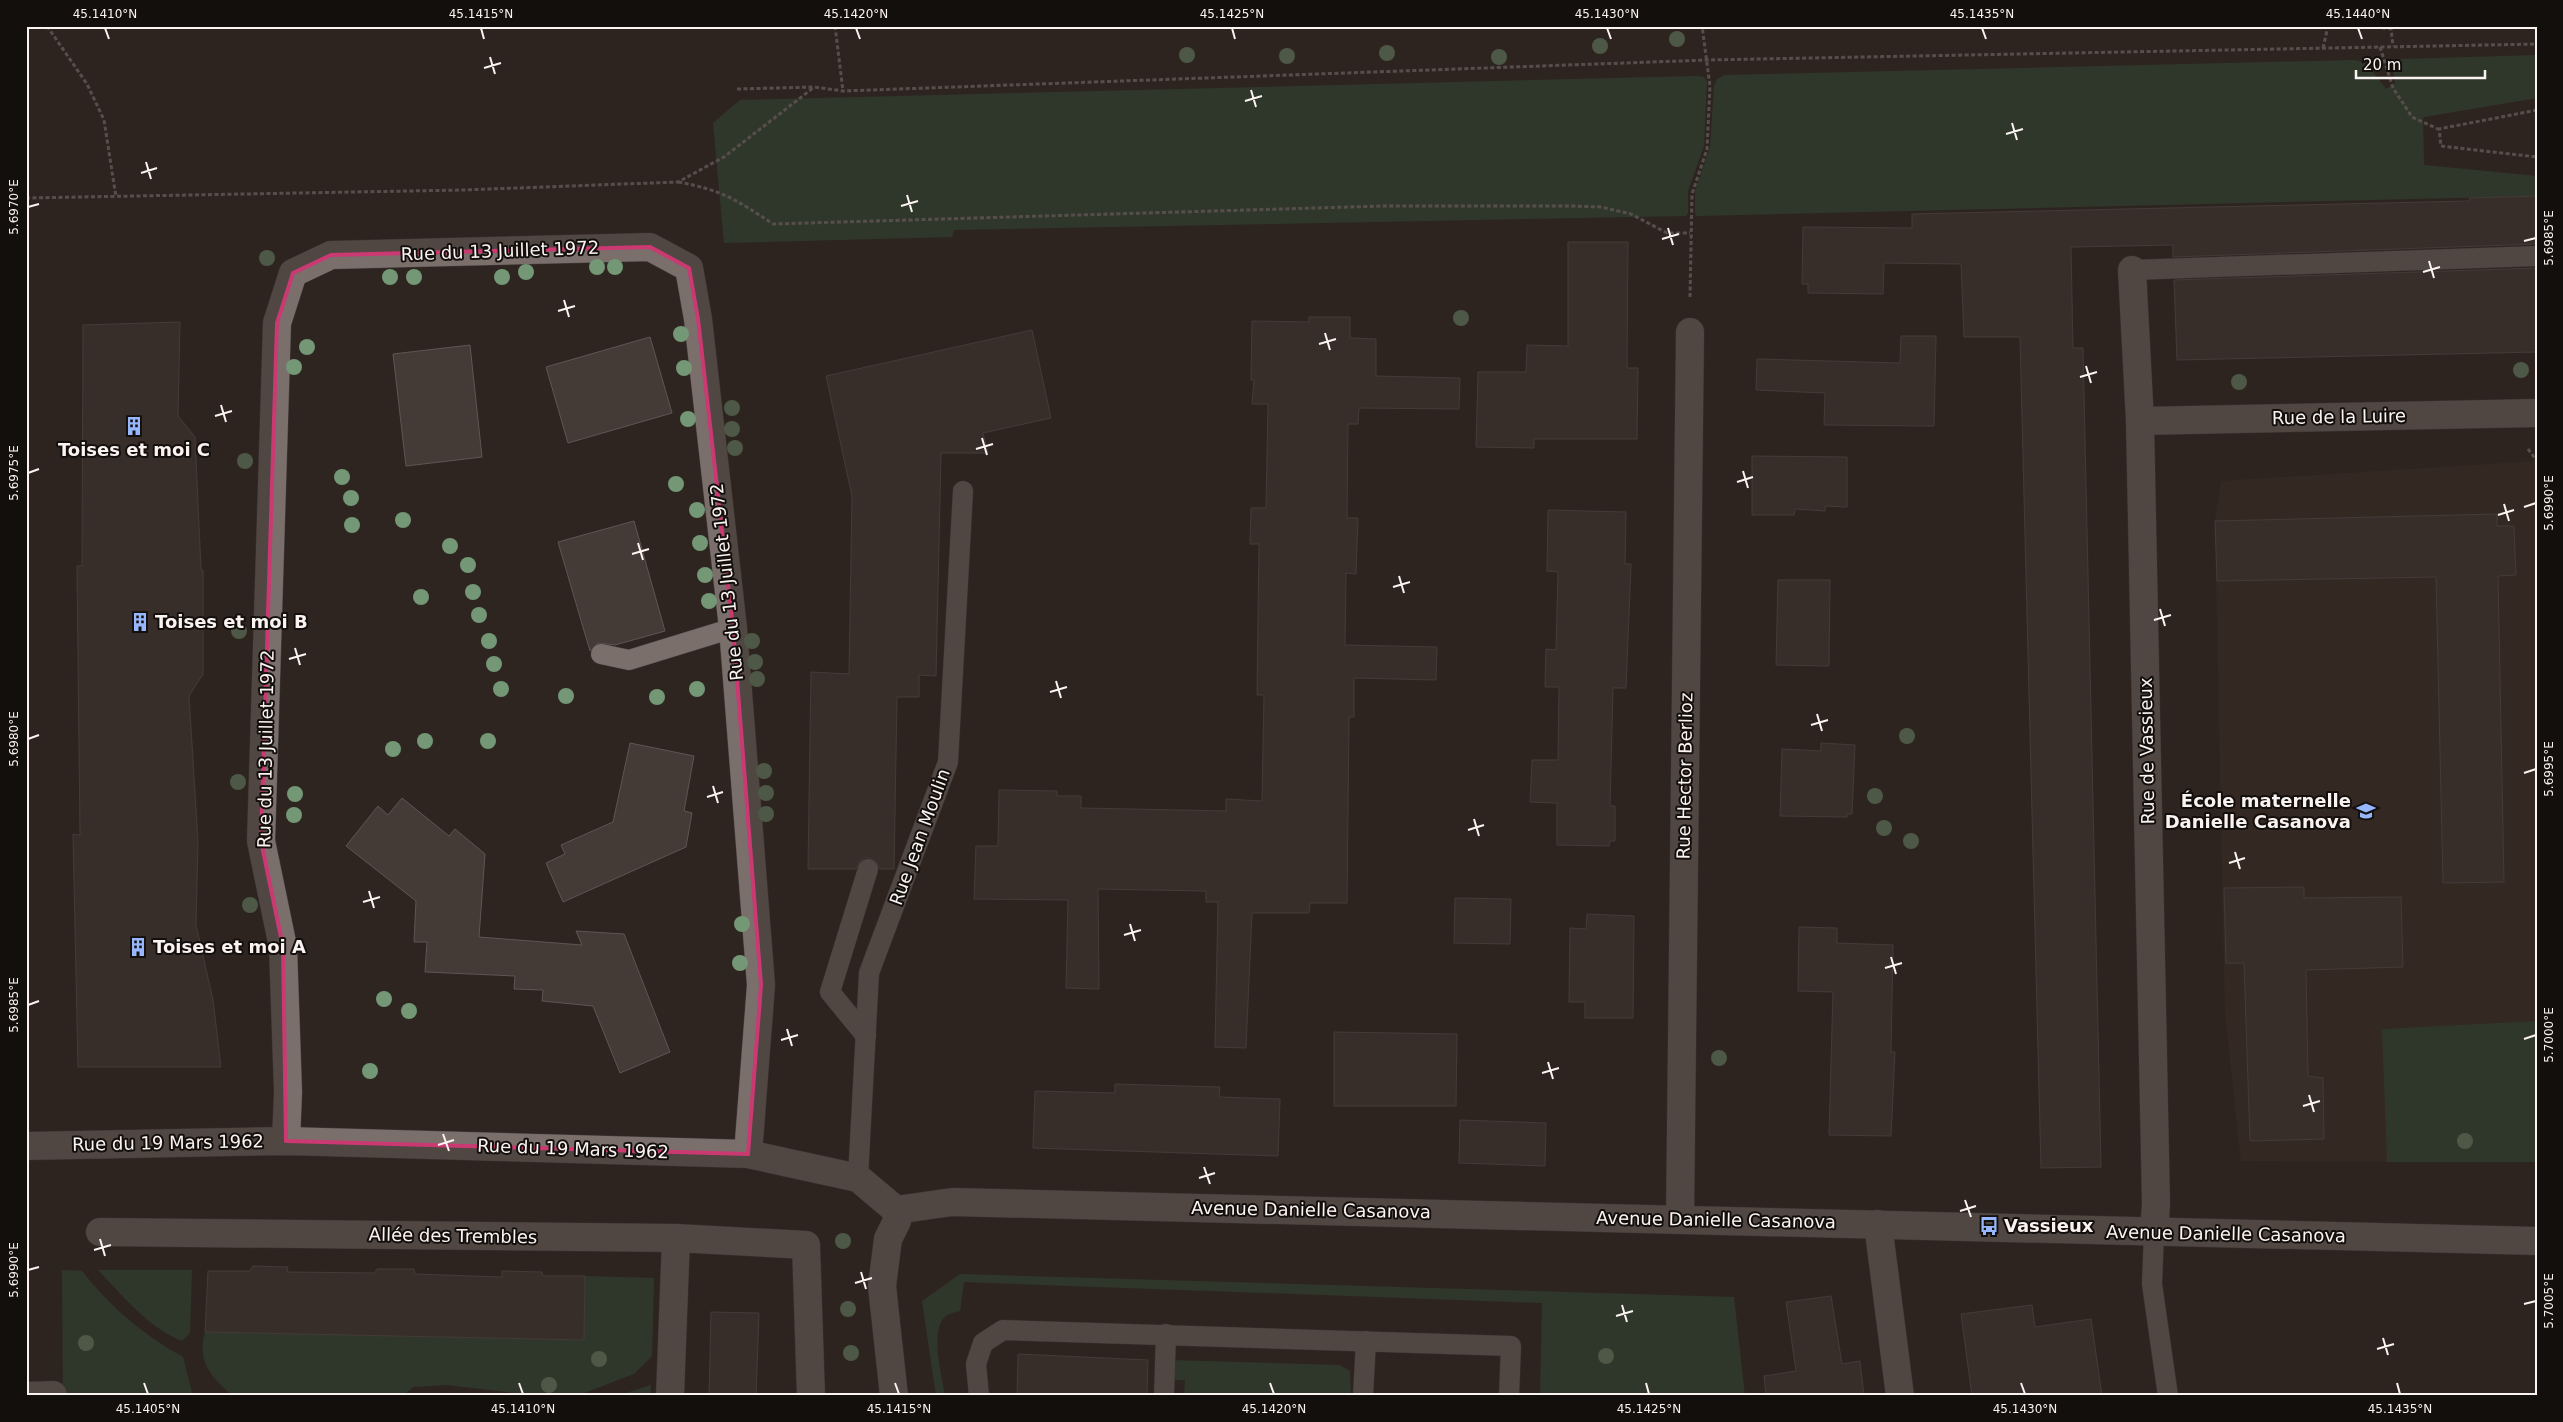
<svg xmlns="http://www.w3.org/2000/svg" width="2563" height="1422" font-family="'DejaVu Sans',sans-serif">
	<rect width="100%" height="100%" fill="#2e2521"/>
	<path fill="#3c2d27" d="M 2537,461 L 2537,1021 L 2383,1029 L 2387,1162 L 2241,1161 L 2225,1014 L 2215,521 L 2221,481 Z"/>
	<g fill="#324f37">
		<path d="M 2537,55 L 2537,98 L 2424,117 L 2423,120 L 2424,165 L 2537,176 L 2537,196 L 1696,216 L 1695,213 L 1695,191 L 1710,147 L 1714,86 L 1717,79 L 1725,75 L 2355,60 L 2367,64 L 2386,89 L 2395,84 L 2393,68 L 2396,61 L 2402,59 Z"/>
		<path d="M 1697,76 L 1704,77 L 1707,82 L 1704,146 L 1688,191 L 1688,213 L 1686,216 L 954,230 L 952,237 L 724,243 L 713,123 L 740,100 Z"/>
		<path d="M 2537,1021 L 2537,1162 L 2387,1162 L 2382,1029 Z"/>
		<path d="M 62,1270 L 82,1271 C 110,1307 143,1335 183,1357 L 193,1396 L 63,1396 Z"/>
		<path d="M 98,1270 L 192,1270 L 190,1333 L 182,1341 C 149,1328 123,1296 98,1270 Z"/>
		<path d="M 960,1274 L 1734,1297 L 1745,1396 L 1540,1396 L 1542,1303 L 964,1282 L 960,1311 C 952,1313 945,1314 941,1322 C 932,1338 942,1378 945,1396 L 936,1396 L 922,1301 Z"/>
		<path d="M 585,1276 L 654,1278 L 652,1356 L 634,1374 L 576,1396 L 541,1396 L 447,1385 L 413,1387 L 403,1396 L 233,1396 C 211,1376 197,1363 205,1332 L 583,1340 Z"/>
		<path d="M 1169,1360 L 1339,1365 L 1350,1371 L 1351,1396 L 1184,1396 L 1185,1380 L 1168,1380 Z"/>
		<path d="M 651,1385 L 650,1396 L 617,1396 Z"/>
	</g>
	<g fill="#443a36" stroke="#605552">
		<path d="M 2537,196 L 2537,244 L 2173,257 L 2173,245 L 2071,247 L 2073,348 L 2083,348 L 2101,1167 L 2041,1168 L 2020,337 L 1964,337 L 1961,264 L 1884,263 L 1883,294 L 1808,293 L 1808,284 L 1802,284 L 1803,227 L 1912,228 L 1912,214 L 2469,201 L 2470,198 Z"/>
		<path d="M 1568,242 L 1628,242 L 1627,368 L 1638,368 L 1637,439 L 1534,439 L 1534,448 L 1476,447 L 1478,372 L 1526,372 L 1527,345 L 1568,346 Z"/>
		<path d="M 2537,268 L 2537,352 L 2177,360 L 2174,280 Z"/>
		<path d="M 1309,317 L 1350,317 L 1350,338 L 1376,339 L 1376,376 L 1460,378 L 1459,409 L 1359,408 L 1358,424 L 1348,424 L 1347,518 L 1358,518 L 1356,574 L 1346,573 L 1345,645 L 1437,647 L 1436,680 L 1354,678 L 1354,717 L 1349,717 L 1347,903 L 1310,903 L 1309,913 L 1252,913 L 1246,1048 L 1215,1047 L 1218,902 L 1206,902 L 1206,891 L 1098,889 L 1099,989 L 1066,988 L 1068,900 L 974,899 L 976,846 L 998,846 L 999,790 L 1057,791 L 1057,796 L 1081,796 L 1081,808 L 1226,811 L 1226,799 L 1262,801 L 1264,695 L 1257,695 L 1259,544 L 1250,544 L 1251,508 L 1266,508 L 1268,404 L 1252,404 L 1254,380 L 1251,380 L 1252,321 L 1309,322 Z"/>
		<path d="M 180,322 L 178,416 L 195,437 L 201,570 L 203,570 L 203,674 L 189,696 L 198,841 L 196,925 L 213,1000 L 221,1067 L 78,1067 L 73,834 L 80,835 L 77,566 L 82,566 L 83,325 Z"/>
		<path d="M 1032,330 L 1051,418 L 983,433 L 988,453 L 941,453 L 936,676 L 919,675 L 919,697 L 897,697 L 894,869 L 880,869 L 876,861 L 866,857 L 860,861 L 856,869 L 808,869 L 811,672 L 849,674 L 852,496 L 826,376 Z"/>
		<path d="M 1901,336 L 1936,336 L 1934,426 L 1824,425 L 1825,393 L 1756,390 L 1757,359 L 1900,363 Z"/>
		<path d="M 650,337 L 672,413 L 568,443 L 546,367 Z"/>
		<path d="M 470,345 L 482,457 L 406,466 L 393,354 Z"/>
		<path d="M 1752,456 L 1847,457 L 1847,507 L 1825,506 L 1825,511 L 1795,509 L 1794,515 L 1752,515 Z"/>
		<path d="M 1548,510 L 1626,512 L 1625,564 L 1631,564 L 1626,688 L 1613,688 L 1610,806 L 1615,806 L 1615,841 L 1610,841 L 1609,846 L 1557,845 L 1557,803 L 1530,802 L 1532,760 L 1558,760 L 1559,687 L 1545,687 L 1546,649 L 1556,650 L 1558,572 L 1547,571 Z"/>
		<path d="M 2497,514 L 2497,526 L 2514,526 L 2516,575 L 2498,576 L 2504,882 L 2443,883 L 2436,577 L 2217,581 L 2215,521 Z"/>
		<path d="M 634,521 L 665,631 L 615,645 L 598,643 L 590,651 L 558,542 Z"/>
		<path d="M 1778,580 L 1830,580 L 1829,666 L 1776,665 Z"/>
		<path d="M 630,743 L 694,756 L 684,811 L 692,813 L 686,847 L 563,902 L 546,863 L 565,854 L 561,845 L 613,822 Z"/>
		<path d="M 1821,743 L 1855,745 L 1852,814 L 1847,814 L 1847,817 L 1780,816 L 1782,749 L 1821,751 Z"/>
		<path d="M 402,798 L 449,836 L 455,829 L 485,854 L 479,937 L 582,945 L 576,931 L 624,934 L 670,1052 L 620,1073 L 593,1006 L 542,1001 L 543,990 L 514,989 L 515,976 L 425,972 L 427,942 L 414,942 L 416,901 L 346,846 L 378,806 L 388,815 Z"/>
		<path d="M 2304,887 L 2304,898 L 2401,897 L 2403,967 L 2306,970 L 2308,1076 L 2323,1078 L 2324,1139 L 2250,1141 L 2244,963 L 2226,963 L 2224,888 Z"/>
		<path d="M 1455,898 L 1511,899 L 1510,944 L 1454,943 Z"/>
		<path d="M 1587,914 L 1634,916 L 1633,1018 L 1585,1018 L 1585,1002 L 1569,1002 L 1570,928 L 1586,929 Z"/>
		<path d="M 1799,927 L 1837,928 L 1837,943 L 1893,945 L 1891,1052 L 1895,1052 L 1891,1136 L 1829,1135 L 1833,992 L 1798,991 Z"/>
		<path d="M 1334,1032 L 1457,1034 L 1456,1106 L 1334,1106 Z"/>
		<path d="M 1115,1084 L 1220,1087 L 1219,1097 L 1280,1099 L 1278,1156 L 1033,1148 L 1035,1091 L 1115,1093 Z"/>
		<path d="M 1460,1120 L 1546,1123 L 1545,1166 L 1459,1163 Z"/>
		<path d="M 253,1266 L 288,1267 L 287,1272 L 375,1273 L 377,1269 L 414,1269 L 415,1274 L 502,1277 L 502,1271 L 542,1272 L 543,1276 L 585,1276 L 584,1340 L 205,1332 L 208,1271 L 250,1271 Z"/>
		<path d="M 1831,1296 L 1842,1364 L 1860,1361 L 1864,1396 L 1766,1396 L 1764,1376 L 1796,1371 L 1786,1302 Z"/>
		<path d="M 2032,1305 L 2035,1327 L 2091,1319 L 2102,1396 L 1972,1396 L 1961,1314 Z"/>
		<path d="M 711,1312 L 759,1313 L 756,1396 L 709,1396 Z"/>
		<path d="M 1018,1354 L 1148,1360 L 1147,1396 L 1017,1396 Z"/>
	</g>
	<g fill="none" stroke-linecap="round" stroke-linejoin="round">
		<g stroke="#48403e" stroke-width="21">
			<g id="service">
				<path d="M 2132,270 L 2537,256"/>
				<path d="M 601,654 L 629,660 L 733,628"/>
				<path d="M 866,1036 L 830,992 L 868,869"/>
				<path d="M 858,1178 L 869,973 L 948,762 L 963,491"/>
				<path d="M 2154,1233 L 2152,1284 L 2168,1396"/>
				<path d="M 979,1396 L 976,1364 L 983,1343 L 1003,1330 L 1511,1346 L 1509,1396"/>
				<path d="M 1164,1396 L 1166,1334"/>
				<path d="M 1363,1396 L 1366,1341"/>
			</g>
		</g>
		<g stroke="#48403e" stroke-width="29">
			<g id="minor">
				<path d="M 2132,270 L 2140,421 L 2156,1204 L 2154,1233"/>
				<path d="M 2140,421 L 2537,413"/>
				<path d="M 286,1141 L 288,1092 L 283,947 L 261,841 L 277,323 L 293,273 L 331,255 L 650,247 L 689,268 L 698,319 L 733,628 L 761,985 L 748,1154"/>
				<path d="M 26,1146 L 286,1141 L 748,1154 L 858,1178 L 896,1210"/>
				<path d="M 896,1210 L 952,1202 L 2537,1241"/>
				<path d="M 1680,1219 L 1690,332"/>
				<path d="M 1878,1224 L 1900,1396"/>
				<path d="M 100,1232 L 676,1238 L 806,1245 L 811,1396"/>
				<path d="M 26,1396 L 53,1395"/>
				<path d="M 670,1396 L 676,1238"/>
				<path d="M 894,1396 L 882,1286 L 888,1239 L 897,1221 L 896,1210"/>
			</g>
		</g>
		<g stroke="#8a827f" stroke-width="3" stroke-dasharray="4 2.5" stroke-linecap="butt">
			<path d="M 47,26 L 87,84 L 104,120 L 116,197"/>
			<path d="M 835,26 L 843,91"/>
			<path d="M 2369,26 L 2391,29 L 2393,46"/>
			<path d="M 2380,47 L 2393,88 L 2412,117 L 2438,129"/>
			<path d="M 2323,48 L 2328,26"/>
			<path d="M 737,89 L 814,87 L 843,91 L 1708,60 L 2537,44"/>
			<path d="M 2537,110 L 2439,129 L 2441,146 L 2537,157"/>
			<path d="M 678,182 C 722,190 737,200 773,224 L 1383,206 L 1572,206 L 1601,207 L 1631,214 L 1667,233 L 1690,233"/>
			<path d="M 26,198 L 463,190 L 678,182 L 724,157 L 813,88"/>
			<path d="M 1690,297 L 1692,194 L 1707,149 L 1710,86 L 1702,26"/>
			<path d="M 2528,449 L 2537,461"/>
		</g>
		<use href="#service" stroke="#7a6f6b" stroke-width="20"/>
		<use href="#minor" stroke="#7a6f6b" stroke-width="28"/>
	</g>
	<g fill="#749776">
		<circle cx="1677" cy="39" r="8"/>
		<circle cx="1600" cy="46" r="8"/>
		<circle cx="1387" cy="53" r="8"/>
		<circle cx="1187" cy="55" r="8"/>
		<circle cx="1287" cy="56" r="8"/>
		<circle cx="1499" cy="57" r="8"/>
		<circle cx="267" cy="258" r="8"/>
		<circle cx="597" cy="267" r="8"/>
		<circle cx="615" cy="267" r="8"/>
		<circle cx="526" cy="272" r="8"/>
		<circle cx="390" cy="277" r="8"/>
		<circle cx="414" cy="277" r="8"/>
		<circle cx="502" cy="277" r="8"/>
		<circle cx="1461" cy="318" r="8"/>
		<circle cx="681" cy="334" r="8"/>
		<circle cx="307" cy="347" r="8"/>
		<circle cx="294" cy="367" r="8"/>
		<circle cx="684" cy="368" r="8"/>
		<circle cx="2521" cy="370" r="8"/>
		<circle cx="2239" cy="382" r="8"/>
		<circle cx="732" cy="408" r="8"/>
		<circle cx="688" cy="419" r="8"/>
		<circle cx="732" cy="429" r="8"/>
		<circle cx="735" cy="448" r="8"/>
		<circle cx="245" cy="461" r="8"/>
		<circle cx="342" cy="477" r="8"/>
		<circle cx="676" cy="484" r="8"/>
		<circle cx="351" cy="498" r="8"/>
		<circle cx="697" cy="510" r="8"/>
		<circle cx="403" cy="520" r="8"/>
		<circle cx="352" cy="525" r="8"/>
		<circle cx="700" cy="543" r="8"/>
		<circle cx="450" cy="546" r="8"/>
		<circle cx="468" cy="565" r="8"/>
		<circle cx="705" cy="575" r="8"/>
		<circle cx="473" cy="592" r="8"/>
		<circle cx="421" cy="597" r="8"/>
		<circle cx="709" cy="601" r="8"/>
		<circle cx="479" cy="615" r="8"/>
		<circle cx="239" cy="631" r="8"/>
		<circle cx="489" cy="641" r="8"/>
		<circle cx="752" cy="641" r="8"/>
		<circle cx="755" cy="662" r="8"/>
		<circle cx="494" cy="664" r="8"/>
		<circle cx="757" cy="679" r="8"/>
		<circle cx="501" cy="689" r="8"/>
		<circle cx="697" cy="689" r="8"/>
		<circle cx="566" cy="696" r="8"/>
		<circle cx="657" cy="697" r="8"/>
		<circle cx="1907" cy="736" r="8"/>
		<circle cx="425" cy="741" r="8"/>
		<circle cx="488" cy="741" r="8"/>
		<circle cx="393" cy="749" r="8"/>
		<circle cx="764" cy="771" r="8"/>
		<circle cx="238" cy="782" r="8"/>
		<circle cx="766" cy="793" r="8"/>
		<circle cx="295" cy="794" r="8"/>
		<circle cx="1875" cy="796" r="8"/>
		<circle cx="766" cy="814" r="8"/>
		<circle cx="294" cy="815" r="8"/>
		<circle cx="1884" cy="828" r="8"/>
		<circle cx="1911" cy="841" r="8"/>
		<circle cx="250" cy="905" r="8"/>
		<circle cx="742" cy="924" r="8"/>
		<circle cx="740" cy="963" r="8"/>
		<circle cx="384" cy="999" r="8"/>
		<circle cx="409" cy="1011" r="8"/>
		<circle cx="1719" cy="1058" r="8"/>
		<circle cx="370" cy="1071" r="8"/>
		<circle cx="2465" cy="1141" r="8"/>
		<circle cx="843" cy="1241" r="8"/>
		<circle cx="848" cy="1309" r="8"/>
		<circle cx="86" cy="1343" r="8"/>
		<circle cx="851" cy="1353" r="8"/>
		<circle cx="1606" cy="1356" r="8"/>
		<circle cx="599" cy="1359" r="8"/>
		<circle cx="549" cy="1385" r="8"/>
	</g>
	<path d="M0 0H2563V1422H0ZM 650,247 L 689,268 L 698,319 L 733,628 L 761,985 L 748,1154 L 286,1141 L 283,947 L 261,841 L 277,323 L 293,273 L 331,255 Z" fill="#2e2521" fill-opacity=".55" fill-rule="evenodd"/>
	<path fill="none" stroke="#ca3972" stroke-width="4" stroke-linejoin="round" d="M 650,247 L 689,268 L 698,319 L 733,628 L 761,985 L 748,1154 L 286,1141 L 283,947 L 261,841 L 277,323 L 293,273 L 331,255 Z"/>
	<path fill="none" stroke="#faf3f1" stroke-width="2" d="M 105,28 L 109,39M 481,28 L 484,39M 856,28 L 860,39M 1232,28 L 1235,39M 1607,28 L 1611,39M 1982,28 L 1986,39M 2358,28 L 2362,39M 490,57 L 495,74M 484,68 L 501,63M 1251,90 L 1256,107M 1245,101 L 1262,96M 2012,123 L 2017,140M 2006,134 L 2023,129M 146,162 L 151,179M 141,173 L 157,168M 907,195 L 912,212M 901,206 L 918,201M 28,207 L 39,204M 1668,228 L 1673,245M 1662,239 L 1679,234M 2524,241 L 2536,238M 2429,261 L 2434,278M 2423,272 L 2440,267M 564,300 L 569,317M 558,311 L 575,306M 1325,333 L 1330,350M 1319,344 L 1336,339M 2086,366 L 2091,383M 2080,377 L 2097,372M 221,405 L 226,422M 215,416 L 232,411M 982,438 L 987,455M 976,449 L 993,444M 1743,471 L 1748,488M 28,473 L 39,469M 1737,482 L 1753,477M 2504,504 L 2509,521M 2524,507 L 2536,503M 2498,515 L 2514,510M 638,543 L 643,560M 632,554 L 649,549M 1399,576 L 1404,593M 1393,587 L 1410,582M 2160,609 L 2165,626M 2154,620 L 2171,615M 295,648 L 300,665M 289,659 L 306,654M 1056,681 L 1061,698M 1050,692 L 1067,687M 1817,714 L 1822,731M 1811,725 L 1828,720M 28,739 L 39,735M 2524,773 L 2536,769M 713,786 L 718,803M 707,797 L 723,792M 1474,819 L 1479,836M 1468,830 L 1484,825M 2235,852 L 2240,869M 2229,863 L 2245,858M 369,891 L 374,908M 363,902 L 380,897M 1130,924 L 1135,941M 1124,935 L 1141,930M 1891,957 L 1896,974M 1885,968 L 1902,963M 28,1005 L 39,1001M 787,1029 L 792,1046M 2524,1039 L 2536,1035M 781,1040 L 798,1035M 1548,1062 L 1553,1079M 1542,1073 L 1559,1068M 2309,1095 L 2314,1112M 2303,1106 L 2320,1101M 443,1134 L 449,1151M 438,1145 L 454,1140M 1204,1167 L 1210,1184M 1199,1178 L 1215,1173M 1965,1200 L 1971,1217M 1960,1211 L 1976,1206M 100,1239 L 105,1256M 94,1250 L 111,1245M 28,1270 L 39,1267M 861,1272 L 866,1289M 855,1283 L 872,1278M 2524,1304 L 2536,1301M 1622,1305 L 1627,1322M 1616,1316 L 1633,1311M 2383,1338 L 2388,1355M 2377,1349 L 2394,1344M 144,1383 L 148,1394M 519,1383 L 523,1394M 895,1383 L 899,1394M 1270,1383 L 1274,1394M 1646,1383 L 1649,1394M 2021,1383 L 2025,1394M 2397,1383 L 2400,1394"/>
	<defs>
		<g id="building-bare" transform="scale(1.5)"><path d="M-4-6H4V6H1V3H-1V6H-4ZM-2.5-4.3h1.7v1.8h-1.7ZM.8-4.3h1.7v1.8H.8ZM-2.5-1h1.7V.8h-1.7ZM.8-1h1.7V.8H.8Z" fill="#96b6fd" stroke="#130f0d" stroke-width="2.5" paint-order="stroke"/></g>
		<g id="school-bare" transform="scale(1.5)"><path d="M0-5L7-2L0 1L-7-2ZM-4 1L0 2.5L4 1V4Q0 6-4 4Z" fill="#96b6fd" stroke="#130f0d" stroke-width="2.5" paint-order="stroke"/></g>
		<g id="bus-bare" transform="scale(1.5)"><path d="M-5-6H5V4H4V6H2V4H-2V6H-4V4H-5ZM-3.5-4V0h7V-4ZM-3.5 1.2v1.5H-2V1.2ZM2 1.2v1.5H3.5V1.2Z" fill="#96b6fd" stroke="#130f0d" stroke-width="2.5" paint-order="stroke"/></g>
	</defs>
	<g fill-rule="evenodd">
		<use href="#building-bare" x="134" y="426"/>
		<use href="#building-bare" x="140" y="622"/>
		<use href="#school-bare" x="2366" y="811"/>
		<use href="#building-bare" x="138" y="947"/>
		<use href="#bus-bare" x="1989" y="1226"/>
	</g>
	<g text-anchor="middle" stroke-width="4" stroke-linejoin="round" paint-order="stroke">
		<g font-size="18" fill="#faf3f1" stroke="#130f0d">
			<text transform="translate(500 251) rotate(-2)" y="6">Rue du 13 Juillet 1972</text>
			<text transform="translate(2339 417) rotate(-1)" y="6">Rue de la Luire</text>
			<text transform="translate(727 582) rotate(-96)" y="6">Rue du 13 Juillet 1972</text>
			<text transform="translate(266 749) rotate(-89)" y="6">Rue du 13 Juillet 1972</text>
			<text transform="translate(2147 751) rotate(-91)" y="6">Rue de Vassieux</text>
			<text transform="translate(1685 776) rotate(-89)" y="6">Rue Hector Berlioz</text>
			<text transform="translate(920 837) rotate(-70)" y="6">Rue Jean Moulin</text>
			<text transform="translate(168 1143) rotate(-1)" y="6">Rue du 19 Mars 1962</text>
			<text transform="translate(573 1149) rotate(2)" y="6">Rue du 19 Mars 1962</text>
			<text transform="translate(1311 1210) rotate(1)" y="6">Avenue Danielle Casanova</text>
			<text transform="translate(1716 1220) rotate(1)" y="6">Avenue Danielle Casanova</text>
			<text transform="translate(2226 1234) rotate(1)" y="6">Avenue Danielle Casanova</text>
			<text transform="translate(453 1236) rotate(1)" y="6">Allée des Trembles</text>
		</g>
		<g font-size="18" font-weight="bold" fill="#faf3f1" stroke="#130f0d" text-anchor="start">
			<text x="134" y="456" text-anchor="middle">Toises et moi C</text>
			<text x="155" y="628">Toises et moi B</text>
			<text x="2351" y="807" text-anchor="end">École maternelle<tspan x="2351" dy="21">Danielle Casanova</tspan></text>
			<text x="153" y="953">Toises et moi A</text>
			<text x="2004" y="1232">Vassieux</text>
		</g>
	</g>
	<rect width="2563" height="1422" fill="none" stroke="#130f0d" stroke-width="55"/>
	<path d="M2356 70v8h129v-8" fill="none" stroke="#faf3f1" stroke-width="2.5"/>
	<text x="2363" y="70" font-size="15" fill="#faf3f1" stroke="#130f0d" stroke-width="4" paint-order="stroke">20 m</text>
	<rect x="28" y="28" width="2508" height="1366" fill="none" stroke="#faf3f1" stroke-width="2"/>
	<g font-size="12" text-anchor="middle" fill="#faf3f1">
		<text x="105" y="18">45.1410°N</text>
		<text x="481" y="18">45.1415°N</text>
		<text x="856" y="18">45.1420°N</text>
		<text x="1232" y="18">45.1425°N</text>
		<text x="1607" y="18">45.1430°N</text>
		<text x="1982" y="18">45.1435°N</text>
		<text x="2358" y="18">45.1440°N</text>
		<text transform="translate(14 207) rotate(-90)" y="4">5.6970°E</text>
		<text transform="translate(2549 238) rotate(-90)" y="4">5.6985°E</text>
		<text transform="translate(14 473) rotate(-90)" y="4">5.6975°E</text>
		<text transform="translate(2549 503) rotate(-90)" y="4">5.6990°E</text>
		<text transform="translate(14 739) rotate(-90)" y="4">5.6980°E</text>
		<text transform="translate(2549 769) rotate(-90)" y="4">5.6995°E</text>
		<text transform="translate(14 1005) rotate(-90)" y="4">5.6985°E</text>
		<text transform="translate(2549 1035) rotate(-90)" y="4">5.7000°E</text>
		<text transform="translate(14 1270) rotate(-90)" y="4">5.6990°E</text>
		<text transform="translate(2549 1301) rotate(-90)" y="4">5.7005°E</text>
		<text x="148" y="1413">45.1405°N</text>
		<text x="523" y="1413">45.1410°N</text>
		<text x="899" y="1413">45.1415°N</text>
		<text x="1274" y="1413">45.1420°N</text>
		<text x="1649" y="1413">45.1425°N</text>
		<text x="2025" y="1413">45.1430°N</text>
		<text x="2400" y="1413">45.1435°N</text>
	</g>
</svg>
